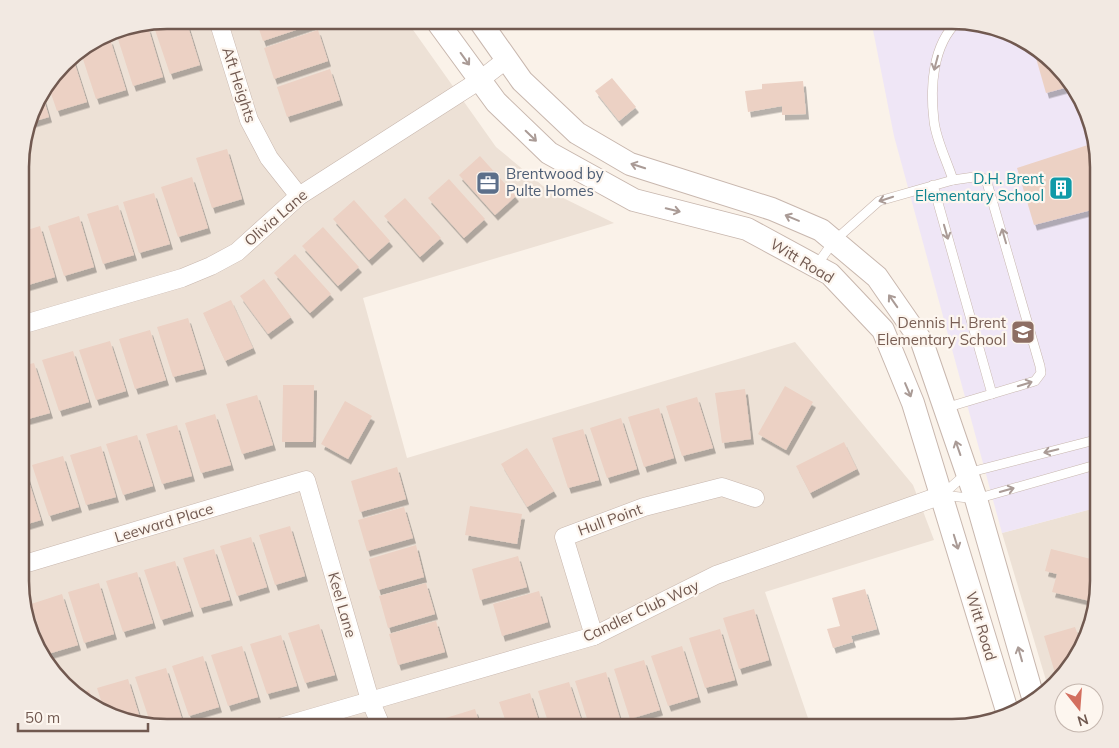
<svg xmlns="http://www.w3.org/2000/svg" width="1119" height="748" font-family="Mulish,sans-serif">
	<defs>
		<filter id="shadow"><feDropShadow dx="3" dy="5.5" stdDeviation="0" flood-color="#0004"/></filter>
	</defs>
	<rect width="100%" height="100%" fill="#faf2e9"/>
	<g fill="#ede1d6">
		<path d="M 167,20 L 406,20 L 496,147 L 549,191 L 614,223 L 363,298 L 407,458 L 795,342 L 913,485 L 934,540 L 765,592 L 809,721 L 786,728 L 167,728 L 120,720 L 85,703 L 40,655 L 21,600 L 21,148 L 35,102 L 70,57 L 111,31 Z"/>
		<path d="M 1099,507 L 1099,590 L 1074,663 L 1048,687 L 1002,533 Z"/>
	</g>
	<path fill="#efe6f6" d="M 871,20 L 952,20 L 999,28 L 1034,45 L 1079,94 L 1099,158 L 1099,507 L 1002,533 L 894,136 Z"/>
	<g fill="#ecd1c4" filter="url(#shadow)">
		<path d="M 167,20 L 186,20 L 200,65 L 170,74 L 153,24 Z"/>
		<path d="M 256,20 L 316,20 L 317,23 L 263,41 Z"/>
		<path d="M 148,27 L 163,77 L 133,86 L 117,36 Z"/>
		<path d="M 318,30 L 328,61 L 274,79 L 264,48 Z"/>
		<path d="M 110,39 L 126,90 L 96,99 L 80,50 Z"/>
		<path d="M 1032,44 L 1034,45 L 1072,86 L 1046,93 Z"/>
		<path d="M 72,55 L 87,102 L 57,111 L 48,85 Z"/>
		<path d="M 330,69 L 340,100 L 287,117 L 277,87 Z"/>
		<path d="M 612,78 L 636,107 L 619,121 L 595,91 Z"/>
		<path d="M 803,81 L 806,114 L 782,115 L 782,106 L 748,112 L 745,91 L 762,89 L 762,84 Z"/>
		<path d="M 42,93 L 49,117 L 29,123 L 35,102 Z"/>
		<path d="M 1094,143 L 1099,158 L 1099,208 L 1034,225 L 1017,168 Z"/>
		<path d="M 227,149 L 242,199 L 212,208 L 196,158 Z"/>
		<path d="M 480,156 L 516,196 L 495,215 L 459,175 Z"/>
		<path d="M 192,177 L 208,228 L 178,237 L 161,187 Z"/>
		<path d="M 449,179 L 485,219 L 464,238 L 428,198 Z"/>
		<path d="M 154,193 L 170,244 L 139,253 L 123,202 Z"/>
		<path d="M 405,198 L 441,238 L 420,257 L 384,216 Z"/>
		<path d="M 354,200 L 390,241 L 369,260 L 333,219 Z"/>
		<path d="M 118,205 L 134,255 L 103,264 L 87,214 Z"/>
		<path d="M 79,216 L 94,267 L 64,276 L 48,226 Z"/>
		<path d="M 40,226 L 55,277 L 25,286 L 21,274 L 21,232 Z"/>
		<path d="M 323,227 L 359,267 L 338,286 L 302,246 Z"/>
		<path d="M 295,254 L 331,294 L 310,313 L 274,273 Z"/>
		<path d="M 264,279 L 291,317 L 268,334 L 240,296 Z"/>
		<path d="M 231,300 L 253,348 L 225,361 L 203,313 Z"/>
		<path d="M 188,318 L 204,369 L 173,377 L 157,327 Z"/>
		<path d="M 150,330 L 166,380 L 135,389 L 119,339 Z"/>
		<path d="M 110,341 L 126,391 L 96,400 L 79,350 Z"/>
		<path d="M 73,351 L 89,402 L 59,411 L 42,360 Z"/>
		<path d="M 34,363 L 50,413 L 21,421 L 21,366 Z"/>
		<path d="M 283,385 L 314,385 L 313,442 L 282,442 Z"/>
		<path d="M 785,386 L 813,402 L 786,450 L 758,434 Z"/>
		<path d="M 745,389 L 751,439 L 722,443 L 715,393 Z"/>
		<path d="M 257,395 L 273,445 L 242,454 L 226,404 Z"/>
		<path d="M 697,397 L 713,448 L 682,456 L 666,406 Z"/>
		<path d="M 345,401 L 372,416 L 348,459 L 321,444 Z"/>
		<path d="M 659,408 L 674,458 L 644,467 L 628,417 Z"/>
		<path d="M 215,414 L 231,465 L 201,473 L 185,423 Z"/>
		<path d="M 621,418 L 637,469 L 607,478 L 590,428 Z"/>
		<path d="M 177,425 L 192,476 L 162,484 L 146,434 Z"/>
		<path d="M 583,429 L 599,480 L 568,488 L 552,438 Z"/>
		<path d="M 137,435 L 153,486 L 123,495 L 106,444 Z"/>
		<path d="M 844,442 L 857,469 L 810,493 L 796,466 Z"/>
		<path d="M 101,446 L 116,497 L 86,505 L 70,455 Z"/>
		<path d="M 527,448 L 554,491 L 527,507 L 501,464 Z"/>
		<path d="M 63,456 L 79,507 L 49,516 L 32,465 Z"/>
		<path d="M 397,467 L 406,499 L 360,512 L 351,481 Z"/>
		<path d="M 25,469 L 41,520 L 21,526 L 21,470 Z"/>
		<path d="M 470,506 L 522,514 L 517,544 L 465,535 Z"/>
		<path d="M 404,507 L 413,538 L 367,551 L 358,520 Z"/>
		<path d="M 290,526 L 305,576 L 275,585 L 259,535 Z"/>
		<path d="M 251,537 L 267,587 L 237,596 L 220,546 Z"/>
		<path d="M 416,545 L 424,577 L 378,590 L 369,559 Z"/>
		<path d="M 214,549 L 230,600 L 200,608 L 183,558 Z"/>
		<path d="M 1051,549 L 1099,561 L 1099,585 L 1094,602 L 1052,592 L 1057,574 L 1045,571 Z"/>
		<path d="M 518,556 L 527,587 L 480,600 L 472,569 Z"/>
		<path d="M 175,561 L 191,611 L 161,620 L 144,570 Z"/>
		<path d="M 137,572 L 153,623 L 123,632 L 106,581 Z"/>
		<path d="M 99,583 L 114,634 L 84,643 L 68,592 Z"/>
		<path d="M 426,583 L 435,614 L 388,628 L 379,596 Z"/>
		<path d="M 865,589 L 877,629 L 851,636 L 853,642 L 833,648 L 827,629 L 840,626 L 832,598 Z"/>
		<path d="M 539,591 L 548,622 L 502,636 L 493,604 Z"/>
		<path d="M 62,594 L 78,645 L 48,654 L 31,604 Z"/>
		<path d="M 754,609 L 769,660 L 739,669 L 723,618 Z"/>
		<path d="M 436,621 L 445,652 L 398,665 L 389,634 Z"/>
		<path d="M 319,624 L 335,675 L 305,683 L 288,633 Z"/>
		<path d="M 1075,627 L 1081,643 L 1074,663 L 1068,669 L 1055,673 L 1044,636 Z"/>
		<path d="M 720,629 L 735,680 L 705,688 L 689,638 Z"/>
		<path d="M 281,635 L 297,686 L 267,694 L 250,644 Z"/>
		<path d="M 242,646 L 258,697 L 228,706 L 211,655 Z"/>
		<path d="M 682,646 L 698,697 L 668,706 L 651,656 Z"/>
		<path d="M 203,656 L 219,707 L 189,716 L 172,666 Z"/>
		<path d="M 644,660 L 660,710 L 630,719 L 614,669 Z"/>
		<path d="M 166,668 L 182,719 L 151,725 L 135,677 Z"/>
		<path d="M 606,672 L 621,722 L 602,728 L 590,728 L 575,681 Z"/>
		<path d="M 128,679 L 142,724 L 120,720 L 105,713 L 97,688 Z"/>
		<path d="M 569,682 L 584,728 L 550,728 L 538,691 Z"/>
		<path d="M 89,690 L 95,708 L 85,703 L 76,694 Z"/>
		<path d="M 530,693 L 541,728 L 508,728 L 499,702 Z"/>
		<path d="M 475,709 L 481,728 L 424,728 L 423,725 Z"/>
	</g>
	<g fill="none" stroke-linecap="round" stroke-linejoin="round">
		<g stroke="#c8b7ae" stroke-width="10">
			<g id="service">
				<path d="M 953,180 C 947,161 936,140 934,121 C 930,88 932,45 958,21"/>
				<path d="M 933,185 L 992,394"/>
				<path d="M 816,266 L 834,241 L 879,201 L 953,180 L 974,177 L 986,179 L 1040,366 L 1041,373 L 1035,381 L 945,408"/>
				<path d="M 942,495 L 967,473 L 1099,439"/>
				<path d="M 943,495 L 976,499 L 1099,464"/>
			</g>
		</g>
		<g stroke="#c8b7ae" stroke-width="19">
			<g id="minor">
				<path d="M 218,20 L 249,120 L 269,158 L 299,196"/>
				<path d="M 21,325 L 182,278 L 211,266 L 237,252 L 299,196 L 480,80 L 507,59"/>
				<path d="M 21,565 L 306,480 L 370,700 L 382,728"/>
				<path d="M 594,636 L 564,537 L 644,507 L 722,487 L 755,498"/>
				<path d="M 277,728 L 594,636 L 716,575 L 942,495"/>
			</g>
		</g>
		<g stroke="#c8b7ae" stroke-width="24">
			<g id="tertiary">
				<path d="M 436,20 L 496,102 L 549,153 L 634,200 L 747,229 L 830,274 L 883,330 L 913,403 L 1008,714"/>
				<path d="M 479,20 L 522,81 L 577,133 L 630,164 L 772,209 L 821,230 L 877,277 L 922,342 L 976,499 L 1034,701"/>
			</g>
		</g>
		<use href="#service" stroke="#fff" stroke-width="9"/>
		<use href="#minor" stroke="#fff" stroke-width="18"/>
		<use href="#tertiary" stroke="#fff" stroke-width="22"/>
	</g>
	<defs><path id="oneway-shaft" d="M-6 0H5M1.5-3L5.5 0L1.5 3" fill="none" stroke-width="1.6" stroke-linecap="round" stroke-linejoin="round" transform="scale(1.25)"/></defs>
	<g stroke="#aa9b96">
		<use href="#oneway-shaft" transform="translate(465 59) rotate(54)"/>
		<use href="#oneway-shaft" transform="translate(936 63) rotate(105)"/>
		<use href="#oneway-shaft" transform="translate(531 136) rotate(44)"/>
		<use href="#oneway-shaft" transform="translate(638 166) rotate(-162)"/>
		<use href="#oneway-shaft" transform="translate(886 199) rotate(162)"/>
		<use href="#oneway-shaft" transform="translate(673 210) rotate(14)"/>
		<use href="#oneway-shaft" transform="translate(792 218) rotate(-157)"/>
		<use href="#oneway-shaft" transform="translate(946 232) rotate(74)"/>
		<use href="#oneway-shaft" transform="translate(1004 236) rotate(-106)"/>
		<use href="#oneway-shaft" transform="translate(893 301) rotate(-125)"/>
		<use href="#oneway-shaft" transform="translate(1025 384) rotate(-17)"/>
		<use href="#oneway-shaft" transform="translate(908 390) rotate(67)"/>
		<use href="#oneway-shaft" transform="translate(958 448) rotate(-109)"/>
		<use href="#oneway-shaft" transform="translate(1051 451) rotate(166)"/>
		<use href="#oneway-shaft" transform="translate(1007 490) rotate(-16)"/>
		<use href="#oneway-shaft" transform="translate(956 542) rotate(73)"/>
		<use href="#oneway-shaft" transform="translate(1020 654) rotate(-106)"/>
	</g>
	<defs>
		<g id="office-square" transform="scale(1.25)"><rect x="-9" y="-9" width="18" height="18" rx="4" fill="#5c6f8a" stroke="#fdf6ef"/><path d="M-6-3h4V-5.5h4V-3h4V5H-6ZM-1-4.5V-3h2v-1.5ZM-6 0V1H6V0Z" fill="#fff"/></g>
		<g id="building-square" transform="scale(1.25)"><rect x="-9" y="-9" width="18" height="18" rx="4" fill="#0f9aa8" stroke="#fdf6ef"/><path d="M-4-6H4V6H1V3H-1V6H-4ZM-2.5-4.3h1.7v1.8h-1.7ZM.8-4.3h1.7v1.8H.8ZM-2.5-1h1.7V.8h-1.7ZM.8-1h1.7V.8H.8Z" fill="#fff"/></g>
		<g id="school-square" transform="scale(1.25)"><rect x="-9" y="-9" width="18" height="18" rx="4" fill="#8d6e63" stroke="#fdf6ef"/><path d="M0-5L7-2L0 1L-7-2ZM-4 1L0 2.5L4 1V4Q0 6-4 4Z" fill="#fff"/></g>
	</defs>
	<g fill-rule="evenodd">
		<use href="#office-square" x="488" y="183"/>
		<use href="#building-square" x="1061" y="188"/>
		<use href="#school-square" x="1023" y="332"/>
	</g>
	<g text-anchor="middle" stroke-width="4.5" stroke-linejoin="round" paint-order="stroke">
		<g font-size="15" fill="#715950" stroke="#fdf6ef">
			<text transform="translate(239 85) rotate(72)" y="5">Aft Heights</text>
			<text transform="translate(276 218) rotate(-41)" y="5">Olivia Lane</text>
			<text transform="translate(802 261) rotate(31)" y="5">Witt Road</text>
			<text transform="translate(610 520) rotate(-20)" y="5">Hull Point</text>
			<text transform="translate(164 523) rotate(-17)" y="5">Leeward Place</text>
			<text transform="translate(342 605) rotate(74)" y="5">Keel Lane</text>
			<text transform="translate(641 611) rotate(-25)" y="5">Candler Club Way</text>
			<text transform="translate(981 626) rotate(73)" y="5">Witt Road</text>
		</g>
		<g font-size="15" fill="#4e5e75" stroke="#fdf6ef" text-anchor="start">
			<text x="506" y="179">Brentwood by<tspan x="506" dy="17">Pulte Homes</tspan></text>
		</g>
		<g font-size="15" fill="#0d838f" stroke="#fdf6ef" text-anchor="end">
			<text x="1044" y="184">D.H. Brent<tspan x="1044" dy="17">Elementary School</tspan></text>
		</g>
		<g font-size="15" fill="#785e54" stroke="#fdf6ef" text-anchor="end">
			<text x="1006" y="328">Dennis H. Brent<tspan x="1006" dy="17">Elementary School</tspan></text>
		</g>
	</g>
	<path d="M0 0H1119V748H0ZM167 29H952A138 138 0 0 1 1090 167V581A138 138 0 0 1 952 719H167A138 138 0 0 1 29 581V167A138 138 0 0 1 167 29Z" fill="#f2e9e2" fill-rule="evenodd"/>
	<path fill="none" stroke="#715950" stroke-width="2.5" d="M167 29H952A138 138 0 0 1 1090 167V581A138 138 0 0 1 952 719H167A138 138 0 0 1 29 581V167A138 138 0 0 1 167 29Z"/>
	<g transform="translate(1079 708) rotate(163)"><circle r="24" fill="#fdf6ef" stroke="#c5b7af"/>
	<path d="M0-4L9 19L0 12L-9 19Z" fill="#d36f5f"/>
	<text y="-8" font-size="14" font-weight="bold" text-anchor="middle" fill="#715950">N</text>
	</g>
	<path d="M18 723v8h130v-8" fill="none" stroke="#715950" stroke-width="2.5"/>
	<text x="25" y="723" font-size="15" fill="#715950" stroke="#fdf6ef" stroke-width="4" paint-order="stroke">50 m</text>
</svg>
